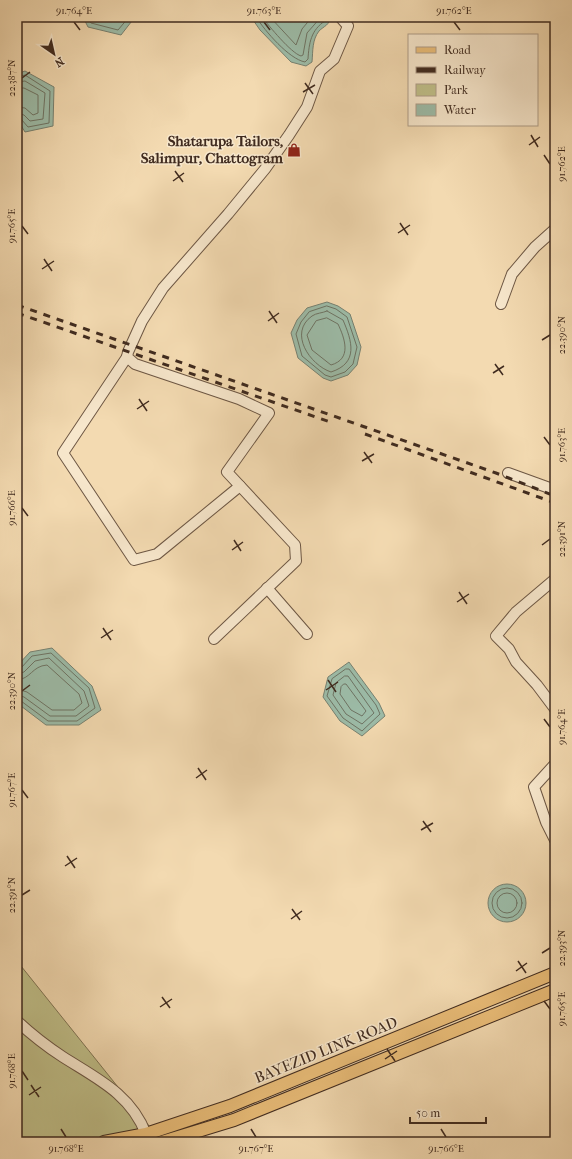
<svg xmlns="http://www.w3.org/2000/svg" width="572" height="1159" font-family="'IM FELL French Canon',serif">
	<rect width="100%" height="100%" fill="#f3dab1"/>
	<filter id="stains"><feTurbulence type="fractalNoise" baseFrequency=".005" numOctaves="4"/><feColorMatrix values="0 0 0 0 .2 0 0 0 0 .09 0 0 0 0 .02 0 0 0 .5 -.17"/></filter>
	<radialGradient id="worn" r=".72"><stop offset=".6" stop-color="#630" stop-opacity="0"/><stop offset="1" stop-color="#630" stop-opacity=".3"/></radialGradient>
	<path fill="#bfbe88" stroke="#807454" d="M 17,961 L 162,1142 L 17,1142 Z"/>
	<g fill="#9cbba7" stroke="#778171">
		<path d="M 83,17 L 135,17 L 121,35 L 88,27 Z"/>
		<path d="M 251,17 L 330,17 C 330,25 324,26 319,31 C 312,40 313,51 312,62 L 306,66 L 291,62 L 260,30 Z"/>
		<path d="M 25,71 L 54,87 L 53,126 L 25,132 L 17,119 L 17,74 Z"/>
		<path d="M 327,302 L 338,306 L 350,314 L 361,347 L 357,365 L 348,375 L 331,381 L 323,378 L 298,358 L 291,333 L 297,320 L 307,308 Z"/>
		<path d="M 52,648 L 92,686 L 101,710 L 79,725 L 46,725 L 17,703 L 17,666 L 30,652 Z"/>
		<path d="M 349,662 L 379,703 L 385,716 L 362,736 L 340,721 L 323,697 L 328,677 Z"/>
		<circle cx="507" cy="903" r="19"/>
	</g>
	<g fill="none" stroke-linecap="round" stroke-linejoin="round">
		<g stroke="#6e7363" stroke-width="1">
			<path d="M 87,17 L 91,23 L 118,30 L 129,17"/>
			<path d="M 256,17 C 265,31 289,59 305,62 L 308,59 C 309,43 311,30 325,21 L 326,17"/>
			<path d="M 262,17 C 269,26 291,53 301,56 L 303,55 L 307,33 L 321,17"/>
			<path d="M 270,17 L 296,45 L 302,29 L 312,17"/>
			<path d="M 17,77 L 25,75 L 50,91 L 49,123 L 28,127 L 21,119 L 17,118"/>
			<path d="M 17,82 L 25,81 L 45,93 L 43,119 L 30,121 L 24,115 L 17,113"/>
			<path d="M 17,88 L 24,88 L 38,95 L 38,113 L 33,115 L 25,108 L 17,107"/>
			<path d="M 327,306 L 336,309 L 347,317 L 357,347 L 353,364 L 345,372 L 331,377 L 325,375 L 302,356 L 296,334 L 301,322 L 309,312 Z"/>
			<path d="M 327,311 L 343,320 C 352,341 359,363 331,372 C 310,365 288,333 312,316 C 316,313 323,313 327,311 Z"/>
			<path d="M 327,318 L 338,324 C 345,339 352,359 331,365 L 312,350 L 307,335 L 316,321 Z"/>
			<path d="M 17,669 L 21,668 L 32,656 L 51,653 L 89,688 L 95,708 L 77,721 L 48,721 L 21,701 L 17,700"/>
			<path d="M 346,669 L 349,669 L 376,705 L 380,714 L 362,731 L 343,718 L 327,696 L 332,679 Z"/>
			<path d="M 17,674 L 24,672 L 35,661 L 49,658 L 84,691 L 89,706 L 76,716 L 50,716 L 24,697 L 17,695"/>
			<path d="M 345,676 L 348,676 L 374,713 L 362,724 L 346,714 L 333,695 L 336,683 Z"/>
			<path d="M 17,680 C 31,679 32,666 47,665 L 79,694 L 82,703 L 74,710 L 52,710 L 27,692 L 17,689"/>
			<path d="M 344,684 L 346,684 L 366,711 L 362,716 L 351,710 L 340,694 L 341,687 Z"/>
			<circle cx="507" cy="903" r="15"/>
			<circle cx="507" cy="903" r="10"/>
		</g>
		<g stroke="#6d5744" stroke-width="12">
			<g id="minor">
				<path d="M 501,304 L 512,274 L 535,247 L 555,229"/>
				<path d="M 127,357 L 63,453 L 134,560 L 157,554 L 240,486"/>
				<path d="M 508,473 L 555,490"/>
				<path d="M 555,579 L 516,612 L 496,636 L 509,649 L 516,662 L 537,685 L 555,709"/>
				<path d="M 267,588 L 307,634"/>
				<path d="M 214,639 L 296,561 L 295,545 L 227,472 L 269,413 L 239,399 L 135,364 L 127,357 L 128,352 L 142,321 L 163,288 L 228,214 L 265,169 L 289,135 L 307,107 L 320,71 L 334,59 L 348,26 L 340,17"/>
				<path d="M 555,764 L 534,787 L 546,822 L 555,840"/>
				<path d="M 17,1021 C 31,1034 46,1046 63,1057 C 96,1078 131,1094 146,1134"/>
			</g>
		</g>
		<g stroke="#402b1f" stroke-width="14">
			<g id="major">
				<path d="M 104,1142 L 146,1134 L 230,1106 L 555,973"/>
				<path d="M 162,1142 L 234,1120 L 555,990"/>
			</g>
		</g>
		<use href="#minor" stroke="#f7e7cc" stroke-width="10"/>
		<use href="#major" stroke="#eabd78" stroke-width="12"/>
		<g stroke="#402b1f" stroke-width="3" stroke-dasharray="7 7" stroke-linecap="butt">
			<path d="M 17,305 L 496,473 L 555,496"/>
			<path d="M 17,313 L 333,423"/>
			<path d="M 365,434 L 555,503"/>
		</g>
	</g>
	<path fill="none" stroke="#402b1f" stroke-width="1.5" d="M 74,22 L 80,30M 264,22 L 270,30M 454,22 L 460,30M 22,78 L 30,72M 305,83 L 313,94M 303,92 L 315,85M 531,135 L 538,147M 529,145 L 540,137M 544,155 L 550,164M 175,171 L 183,182M 173,181 L 184,173M 400,223 L 408,235M 22,226 L 28,234M 398,233 L 410,225M 44,259 L 52,271M 42,269 L 54,261M 269,311 L 277,323M 268,321 L 279,313M 542,340 L 550,335M 495,364 L 503,375M 493,373 L 504,366M 139,399 L 147,411M 137,409 L 149,401M 544,437 L 550,445M 364,452 L 372,463M 362,461 L 374,454M 22,508 L 28,516M 234,540 L 241,551M 542,545 L 550,539M 232,550 L 243,542M 459,592 L 467,604M 457,602 L 469,594M 103,628 L 111,640M 101,638 L 113,630M 328,680 L 336,692M 326,690 L 338,682M 22,691 L 30,685M 544,719 L 550,727M 198,768 L 206,780M 196,778 L 207,770M 22,790 L 28,798M 423,821 L 431,832M 421,830 L 433,823M 67,856 L 75,868M 65,866 L 77,858M 22,895 L 30,890M 292,909 L 300,920M 291,919 L 302,911M 542,953 L 550,948M 518,961 L 526,973M 516,971 L 527,963M 162,997 L 170,1008M 544,1001 L 550,1009M 160,1007 L 172,999M 387,1049 L 395,1061M 385,1059 L 397,1051M 22,1071 L 28,1080M 31,1085 L 39,1097M 29,1095 L 41,1087M 61,1129 L 66,1137M 251,1129 L 256,1137M 441,1129 L 446,1137"/>
	<defs>
		<g id="shop-bare" transform="scale(1.08)"><path d="M-5-2.5h2.3a2.7 3.5 0 0 1 5.4 0H5L5.5 6h-11ZM-1.5-2.5h3a1.5 2.3 0 0 0-3 0Z" fill="#8f2418" stroke="#f7e7cc" stroke-width="2.5" paint-order="stroke"/></g>
	</defs>
	<g fill-rule="evenodd">
		<use href="#shop-bare" x="294" y="150"/>
	</g>
	<g text-anchor="middle" stroke-width="3" stroke-linejoin="round" paint-order="stroke">
		<g font-size="15" font-weight="bold" fill="#402b1f" stroke="#f7e7cc" text-anchor="end">
			<text x="283" y="146">Shatarupa Tailors,<tspan x="283" dy="17">Salimpur, Chattogram</tspan></text>
		</g>
		<g font-size="15" fill="#402b1f" stroke="#f7e7cc">
			<text transform="translate(326 1050) rotate(-22)" y="5">BAYEZID LINK ROAD</text>
		</g>
	</g>
	<rect width="572" height="1159" fill="none" stroke="#f3dab1" stroke-width="44"/>
	<rect x="408" y="34" width="130" height="92" fill="#f7e7cc" stroke="#ae9c87"/>
	<rect x="416" y="47" width="20" height="6" fill="#eabd78" stroke="#ae9c87"/>
	<text x="444" y="54" font-size="12" fill="#402b1f">Road</text>
	<rect x="416" y="67" width="20" height="6" fill="#402b1f" stroke="#ae9c87"/>
	<text x="444" y="74" font-size="12" fill="#402b1f">Railway</text>
	<rect x="416" y="84" width="20" height="12" fill="#bfbe88" stroke="#ae9c87"/>
	<text x="444" y="94" font-size="12" fill="#402b1f">Park</text>
	<rect x="416" y="104" width="20" height="12" fill="#9cbba7" stroke="#ae9c87"/>
	<text x="444" y="114" font-size="12" fill="#402b1f">Water</text>
	<g transform="translate(54 54) rotate(146)" stroke="#f7e7cc" stroke-width="3" paint-order="stroke">
	<path d="M0-3L7 15L0 10L-7 15Z" fill="#402b1f"/>
	<text y="-6" font-size="11" font-weight="bold" text-anchor="middle" fill="#402b1f">N</text>
	</g>
	<path d="M410 1117v6h76v-6" fill="none" stroke="#402b1f" stroke-width="2"/>
	<text x="416" y="1117" font-size="12" fill="#402b1f" stroke="#f7e7cc" stroke-width="3" paint-order="stroke">50 m</text>
	<rect x="22" y="22" width="528" height="1115" fill="none" stroke="#402b1f" stroke-width="1.5"/>
	<g font-size="10" text-anchor="middle" fill="#402b1f">
		<text x="74" y="14">91.764°E</text>
		<text x="264" y="14">91.763°E</text>
		<text x="454" y="14">91.762°E</text>
		<text transform="translate(11 78) rotate(-90)" y="4">22.387°N</text>
		<text transform="translate(561 164) rotate(-90)" y="4">91.762°E</text>
		<text transform="translate(11 226) rotate(-90)" y="4">91.765°E</text>
		<text transform="translate(561 335) rotate(-90)" y="4">22.390°N</text>
		<text transform="translate(561 445) rotate(-90)" y="4">91.763°E</text>
		<text transform="translate(11 508) rotate(-90)" y="4">91.766°E</text>
		<text transform="translate(561 539) rotate(-90)" y="4">22.391°N</text>
		<text transform="translate(11 691) rotate(-90)" y="4">22.390°N</text>
		<text transform="translate(561 727) rotate(-90)" y="4">91.764°E</text>
		<text transform="translate(11 790) rotate(-90)" y="4">91.767°E</text>
		<text transform="translate(11 895) rotate(-90)" y="4">22.391°N</text>
		<text transform="translate(561 948) rotate(-90)" y="4">22.393°N</text>
		<text transform="translate(561 1009) rotate(-90)" y="4">91.765°E</text>
		<text transform="translate(11 1071) rotate(-90)" y="4">91.768°E</text>
		<text x="66" y="1152">91.768°E</text>
		<text x="256" y="1152">91.767°E</text>
		<text x="446" y="1152">91.766°E</text>
	</g>
	<rect width="100%" height="100%" filter="url(#stains)"/>
	<rect width="100%" height="100%" fill="url(#worn)"/>
</svg>
